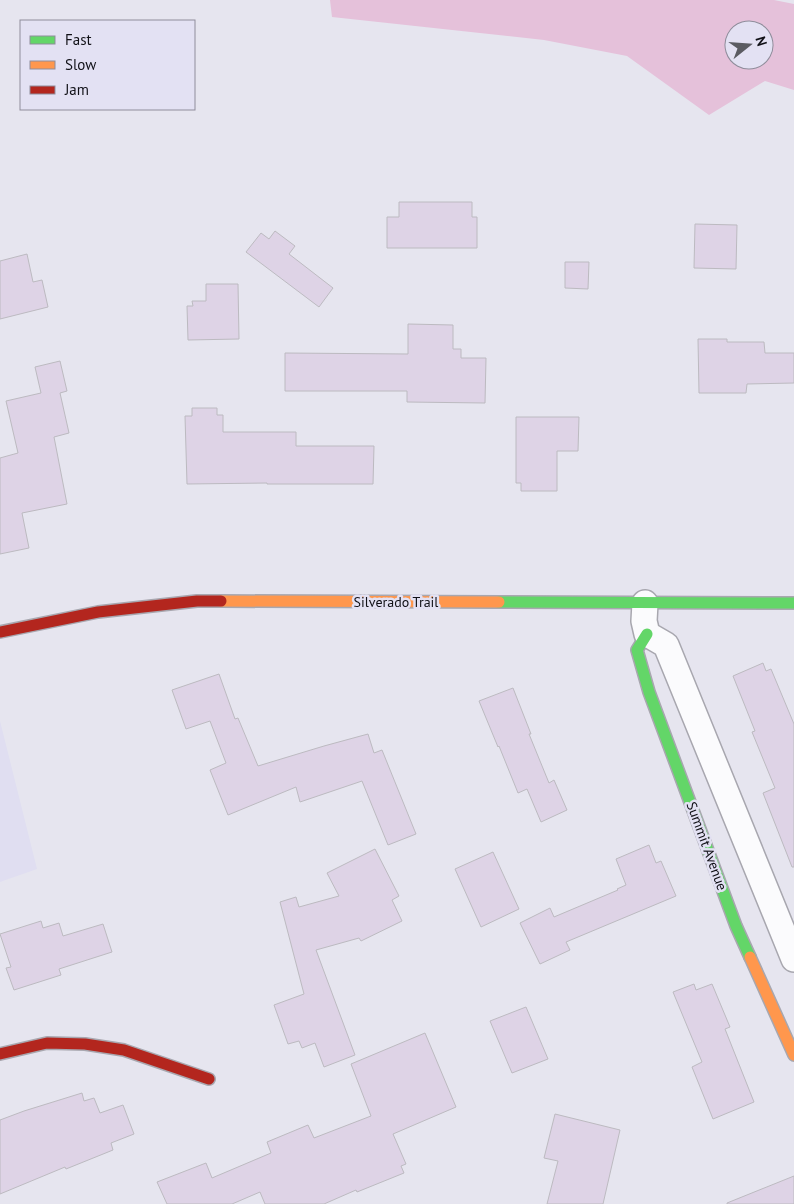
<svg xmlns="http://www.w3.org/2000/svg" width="794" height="1204" font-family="'PT Sans',sans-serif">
	<rect width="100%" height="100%" fill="#e6e5ef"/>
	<path fill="#e0def1" d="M 0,721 L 37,869 L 0,882 Z"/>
	<path fill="#e5c1da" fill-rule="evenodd" d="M 330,0 L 774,0 L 794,4 L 794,90 L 765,81 L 709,115 L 627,56 L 544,40 L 332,17 ZM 734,30 L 764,30 L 764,60 L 734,60 Z"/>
	<g fill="#ded3e6" stroke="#bcbac0">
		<path d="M 399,202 L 472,202 L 472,217 L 477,217 L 477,248 L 387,248 L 387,217 L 399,217 Z"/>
		<path d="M 695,224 L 737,225 L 736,269 L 694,268 Z"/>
		<path d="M 275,231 L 295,246 L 289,254 L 333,288 L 319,307 L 246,252 L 261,233 L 269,239 Z"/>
		<path d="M 27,254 L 33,282 L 42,280 L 48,307 L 0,319 L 0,261 Z"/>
		<path d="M 565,262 L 589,262 L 588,289 L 565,288 Z"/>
		<path d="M 206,284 L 238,284 L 239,339 L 188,340 L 187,306 L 193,306 L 192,301 L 206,301 Z"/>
		<path d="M 408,324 L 453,325 L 453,349 L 461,349 L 461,358 L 486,358 L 485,403 L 407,402 L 407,391 L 285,391 L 285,353 L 408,354 Z"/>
		<path d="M 698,339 L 727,339 L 727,342 L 764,342 L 765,353 L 794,353 L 794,383 L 747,384 L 746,393 L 699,393 Z"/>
		<path d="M 60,361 L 67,391 L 60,393 L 69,433 L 54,437 L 67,504 L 22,513 L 29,548 L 0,554 L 0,458 L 18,453 L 6,401 L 41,393 L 35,367 Z"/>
		<path d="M 192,408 L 217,408 L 217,415 L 223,415 L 223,432 L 296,432 L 296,446 L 374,446 L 373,484 L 267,484 L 267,483 L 187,484 L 185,416 L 192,416 Z"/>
		<path d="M 516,417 L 579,417 L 578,451 L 557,451 L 557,491 L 521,491 L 521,483 L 516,483 Z"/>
		<path d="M 763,663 L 766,671 L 771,669 L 794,724 L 794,867 L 792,867 L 763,793 L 775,788 L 752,732 L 755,731 L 733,676 Z"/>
		<path d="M 219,674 L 235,719 L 238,718 L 258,766 L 324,746 L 368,734 L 374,753 L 382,750 L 416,834 L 388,845 L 362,781 L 300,802 L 296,787 L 228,815 L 210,770 L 226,763 L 210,721 L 186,729 L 172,690 Z"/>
		<path d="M 513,688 L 531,734 L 529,734 L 549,783 L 554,780 L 567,810 L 541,822 L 527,789 L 518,793 L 499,746 L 498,747 L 479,701 Z"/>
		<path d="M 649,845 L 656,863 L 661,861 L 676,896 L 566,942 L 570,950 L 540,964 L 520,923 L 550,908 L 554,917 L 618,890 L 617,889 L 626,885 L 616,859 Z"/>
		<path d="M 375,849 L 399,896 L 392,900 L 402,921 L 361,941 L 359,938 L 316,950 L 355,1055 L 324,1067 L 315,1043 L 302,1048 L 299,1041 L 288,1044 L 274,1005 L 304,994 L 280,902 L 296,897 L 299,907 L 339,896 L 327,873 Z"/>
		<path d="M 493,852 L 519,909 L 481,927 L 455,869 Z"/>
		<path d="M 41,921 L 43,928 L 59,923 L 63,936 L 103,924 L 112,952 L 59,969 L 61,975 L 14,990 L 6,968 L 11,967 L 0,934 Z"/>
		<path d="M 694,984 L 696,990 L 712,984 L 730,1027 L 725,1029 L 754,1102 L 713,1119 L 692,1067 L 702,1062 L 673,992 Z"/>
		<path d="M 526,1007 L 548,1059 L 512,1073 L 490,1021 Z"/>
		<path d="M 425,1033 L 456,1107 L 393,1134 L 406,1164 L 401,1166 L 404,1173 L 357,1192 L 356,1190 L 324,1204 L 265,1204 L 260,1192 L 232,1204 L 167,1204 L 157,1182 L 206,1163 L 212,1178 L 271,1153 L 267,1142 L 308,1125 L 314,1138 L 371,1116 L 351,1064 Z"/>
		<path d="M 82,1093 L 84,1101 L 94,1098 L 100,1113 L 123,1105 L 134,1134 L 111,1143 L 113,1150 L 66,1169 L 65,1167 L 0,1194 L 0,1120 L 24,1111 Z"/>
		<path d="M 555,1114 L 620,1130 L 603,1204 L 547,1204 L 558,1161 L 544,1158 Z"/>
		<path d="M 794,1176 L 794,1204 L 727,1204 L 727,1203 Z"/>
	</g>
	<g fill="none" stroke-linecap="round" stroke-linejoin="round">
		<g stroke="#a8a7af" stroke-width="28">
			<path id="street" d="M 645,603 L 644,621 L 647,634 L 666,645 L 794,959"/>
		</g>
		<g stroke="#a8a7af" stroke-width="14">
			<g id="fast">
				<path d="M 499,602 L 794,603"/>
				<path d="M 647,634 L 637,650 L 649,692 L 736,926 L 750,957"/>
			</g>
		</g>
		<g stroke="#a8a7af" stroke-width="14">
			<g id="slow">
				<path d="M 221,601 L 499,602"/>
				<path d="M 750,957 L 794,1055"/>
			</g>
		</g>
		<g stroke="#a8a7af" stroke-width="14">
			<g id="jam">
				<path d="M 0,632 L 98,612 L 197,601 L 221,601"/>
				<path d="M 0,1054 L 47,1043 L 85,1044 L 124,1050 L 209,1079"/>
			</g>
		</g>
		<use href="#street" stroke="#fbfbfd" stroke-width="25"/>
		<use href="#fast" stroke="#63d668" stroke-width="11"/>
		<use href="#slow" stroke="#ff974d" stroke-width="11"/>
		<use href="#jam" stroke="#b3261e" stroke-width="11"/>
	</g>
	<g text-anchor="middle" stroke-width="5" stroke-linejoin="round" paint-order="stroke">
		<g font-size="14" fill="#101016" stroke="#e3e1f3">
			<text x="396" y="607">Silverado Trail</text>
			<text transform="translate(707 846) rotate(70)" y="5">Summit Avenue</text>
		</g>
	</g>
	<rect x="20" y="20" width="175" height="90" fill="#e3e1f3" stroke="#8f8d9b"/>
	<rect x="30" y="36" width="25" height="8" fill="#63d668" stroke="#8f8d9b"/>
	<text x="65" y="45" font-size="15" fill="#101016">Fast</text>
	<rect x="30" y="61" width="25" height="8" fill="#ff974d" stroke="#8f8d9b"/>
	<text x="65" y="70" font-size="15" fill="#101016">Slow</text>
	<rect x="30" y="86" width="25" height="8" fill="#b3261e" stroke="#8f8d9b"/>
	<text x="65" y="95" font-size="15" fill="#101016">Jam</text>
	<g transform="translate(749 45) rotate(73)"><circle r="24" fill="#e3e1f3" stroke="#8f8d9b"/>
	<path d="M0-4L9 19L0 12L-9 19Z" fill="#5b5b62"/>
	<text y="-8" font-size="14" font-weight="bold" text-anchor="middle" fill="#101016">N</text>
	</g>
</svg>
